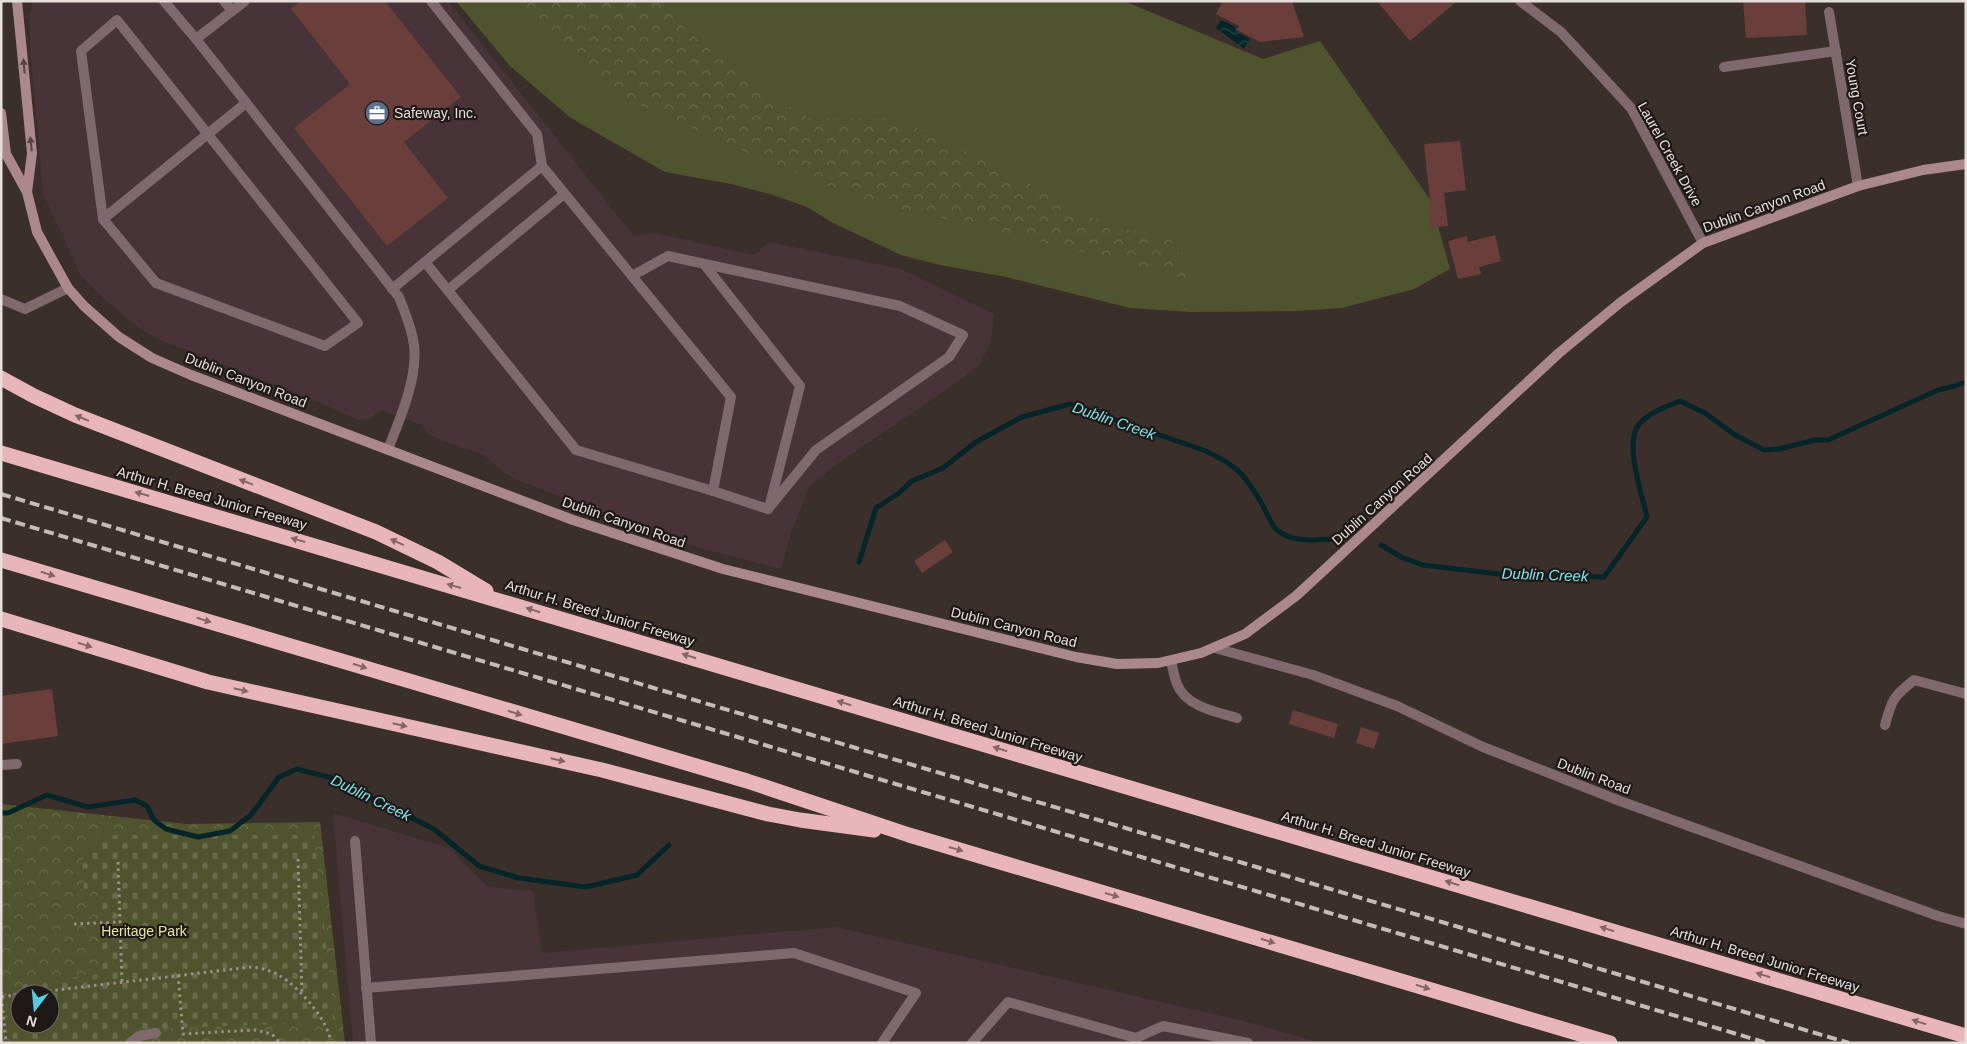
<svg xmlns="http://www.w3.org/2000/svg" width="1967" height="1044" font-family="Arial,sans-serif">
	<defs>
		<pattern id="forest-crowns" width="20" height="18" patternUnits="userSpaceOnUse" patternTransform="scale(1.25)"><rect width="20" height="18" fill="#50542e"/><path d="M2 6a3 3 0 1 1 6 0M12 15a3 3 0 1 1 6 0" fill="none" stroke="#696c4c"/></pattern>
		<pattern id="cemetery-stones" width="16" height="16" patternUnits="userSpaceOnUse" patternTransform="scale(1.25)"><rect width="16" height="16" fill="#50542e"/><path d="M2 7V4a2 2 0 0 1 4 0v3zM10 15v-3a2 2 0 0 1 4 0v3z" fill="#696c4c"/></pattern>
		<pattern id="water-waves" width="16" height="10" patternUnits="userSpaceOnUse" patternTransform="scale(1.25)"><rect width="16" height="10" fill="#052528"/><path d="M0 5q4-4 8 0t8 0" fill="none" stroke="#294447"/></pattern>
	</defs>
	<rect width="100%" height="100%" fill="#3b2f2b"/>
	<g fill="#473338">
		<path d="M 33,1 L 448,1 L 633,235 L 655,233 L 754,255 L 769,242 L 901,269 L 994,314 L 991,342 L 981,363 L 959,381 L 837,464 L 810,486 L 792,530 L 781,569 L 700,548 L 642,528 L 515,479 L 500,469 L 484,455 L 435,438 L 426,432 L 422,425 L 380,410 L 369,420 L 356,419 L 302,395 L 162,341 L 139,328 L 103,298 L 81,276 L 43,194 L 31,58 L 29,15 Z"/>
		<path d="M 333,813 L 449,848 L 488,887 L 533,891 L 542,953 L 836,927 L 1248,1022 L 1322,1043 L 353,1043 Z"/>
	</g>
	<path fill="#50542e" d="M 456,1 L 1124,1 L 1263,59 L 1320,41 L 1431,201 L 1450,269 L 1414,289 L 1342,308 L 1296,311 L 1192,312 L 1130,308 L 1006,277 L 940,265 L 901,255 L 833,223 L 807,207 L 773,195 L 731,184 L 665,172 L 571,118 L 510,66 Z"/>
	<g fill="url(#forest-crowns)" fill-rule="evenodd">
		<path d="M 514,1 L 672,1 L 685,30 L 751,81 L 809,119 L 899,119 L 992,164 L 1106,225 L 1171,240 L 1193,281 L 1000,231 L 859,199 L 719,141 L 608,91 L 526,16 Z"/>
		<path d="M 1,804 L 186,824 L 320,822 L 345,1043 L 1,1043 ZM 20,994 L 50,994 L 50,1024 L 20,1024 Z"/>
	</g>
	<path fill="url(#cemetery-stones)" fill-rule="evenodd" d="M 100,835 L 314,835 L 334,1019 L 277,1024 L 131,1030 L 122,1043 L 10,1043 L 6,991 L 29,983 L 101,974 L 101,891 L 84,891 L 82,854 ZM 20,994 L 50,994 L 50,1024 L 20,1024 Z"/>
	<path fill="url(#water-waves)" d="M 1221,20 L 1236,27 L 1235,31 L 1250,39 L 1244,49 L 1216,28 Z"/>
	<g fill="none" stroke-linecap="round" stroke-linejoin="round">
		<g stroke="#052528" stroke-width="5">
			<path d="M 1381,545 L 1403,558 L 1423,565 L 1499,574 L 1604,577 L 1647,517 C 1642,494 1623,441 1640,423 C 1651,412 1665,407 1680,401 L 1705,413 L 1735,435 L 1764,450 L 1779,449 L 1815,440 L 1828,440 L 1938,390 L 1955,386 L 1966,382"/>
			<path d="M 859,562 L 876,508 L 899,493 L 912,481 L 943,468 L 976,442 L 1022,417 L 1070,404 L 1206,451 C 1238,466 1246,476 1263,506 C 1267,513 1271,525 1277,530 C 1292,543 1316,540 1334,539"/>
			<path d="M 1,813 L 8,813 L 47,795 L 88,807 L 135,800 L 147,806 L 154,820 L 166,829 L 198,837 L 230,831 L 251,815 L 279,777 L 297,769 L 332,778 L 434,829 L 479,866 L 519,878 L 586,887 L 637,875 L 669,845"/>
		</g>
	</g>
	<g fill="#6a3e3b">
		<path d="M 300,1 L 385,1 L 461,97 L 404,142 L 448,198 L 387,246 L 294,128 L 350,84 L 291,9 Z"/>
		<path d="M 1223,1 L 1292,1 L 1304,37 L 1260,42 L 1237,30 L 1239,26 L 1216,14 Z"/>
		<path d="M 1377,1 L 1457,1 L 1410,41 Z"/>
		<path d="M 1743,1 L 1805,1 L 1807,35 L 1746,38 Z"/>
		<path d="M 1460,141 L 1466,190 L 1444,193 L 1448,226 L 1431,228 L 1428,211 L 1431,210 L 1424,144 Z"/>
		<path d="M 1495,235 L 1501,261 L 1479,267 L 1481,274 L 1458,279 L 1448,241 L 1467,236 L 1468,242 Z"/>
		<path d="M 945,540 L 953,552 L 922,573 L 914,561 Z"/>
		<path d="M 52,689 L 58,736 L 1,744 L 1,696 Z"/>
		<path d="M 1293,710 L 1338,724 L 1334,738 L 1289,724 Z"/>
		<path d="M 1361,727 L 1379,733 L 1374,749 L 1356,743 Z"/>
	</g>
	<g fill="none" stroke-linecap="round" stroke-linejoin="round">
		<g stroke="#998f8c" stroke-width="3" stroke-dasharray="2.5 4" stroke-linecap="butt">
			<path d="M 298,859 L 302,995"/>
			<path d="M 118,862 L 122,982"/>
			<path d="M 74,924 L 120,922"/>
			<path d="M 178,975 L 183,1034 L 255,1030 L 272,1034 L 280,1043"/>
			<path d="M 1,991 L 6,1043"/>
			<path d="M 23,994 L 251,967 C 261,968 271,970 280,976 C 299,987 329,1021 331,1043"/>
			<path d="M 2,997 L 20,994"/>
		</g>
		<g stroke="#7f696c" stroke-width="10">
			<path d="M 164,1 L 196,39 L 399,297 C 405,313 412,328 414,345 C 418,378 400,419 388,449"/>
			<path d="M 224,1 L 232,11"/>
			<path d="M 117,20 L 358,323 L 325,346 L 156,283 L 103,219 L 81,51 Z"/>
			<path d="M 196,39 L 245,1"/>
			<path d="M 1724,67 L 1836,51"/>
			<path d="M 103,219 L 246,103"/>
			<path d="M 425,262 L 576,450 L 713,491 L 731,397 L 542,166"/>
			<path d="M 704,264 L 800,386 L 770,504"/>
			<path d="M 632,276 L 668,256 L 900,306 L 963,335 L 949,357 L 816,450 L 768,509 L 713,491"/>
			<path d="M 392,289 L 542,166 L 537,134 L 431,1"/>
			<path d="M 448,290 L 564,194"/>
			<path d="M 1,299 L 25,309 L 68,288"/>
			<path d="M 1171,661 C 1173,668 1174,677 1177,684 C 1186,707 1217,712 1237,718"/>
			<path d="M 1885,725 C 1892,699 1893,697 1914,680 L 1966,694"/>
			<path d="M 1,765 L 17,764"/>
			<path d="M 355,841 L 371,1043"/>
			<path d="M 366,988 L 794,953 L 916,993 L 882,1043"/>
			<path d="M 130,1043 L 139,1036 L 156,1033"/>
			<path d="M 972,1043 L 1008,1002 L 1136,1038 L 1163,1026 L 1248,1043"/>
		</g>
		<g stroke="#7f696c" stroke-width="10">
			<path d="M 1520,1 L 1561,32 L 1631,108 L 1703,243"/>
			<path d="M 1829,12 L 1858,186"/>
			<path d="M 1215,648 L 1313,675 L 1397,706 L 1483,747 L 1620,801 L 1938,916 L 1966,924"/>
		</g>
		<g stroke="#aa888c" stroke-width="10">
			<path d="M 17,1 L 32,153 L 27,192"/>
			<path d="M 1,113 L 6,154 L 27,192 L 37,232 L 68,288 L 84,306 L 119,337 L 152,358 L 191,375 L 573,520 L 723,569 L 1076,657 L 1117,664 L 1158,663 L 1201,653 L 1245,634 L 1296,596 L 1559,353 L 1621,302 L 1703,243 L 1858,186 L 1923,170 L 1966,164"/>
		</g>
		<g stroke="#e9b5bc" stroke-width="15">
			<path d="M 1,378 L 34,396 L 75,415 L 376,532 L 438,562 L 486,591"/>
			<path d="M 1,453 L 1966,1036"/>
			<path d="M 1,560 L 747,781 L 909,835 L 1610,1043"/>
			<path d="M 1,619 L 208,682 L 602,770 L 768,814 L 800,820 L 874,830"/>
		</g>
		<g stroke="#c5bcb9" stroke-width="4" stroke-dasharray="10 5" stroke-linecap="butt">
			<path d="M 1,494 L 1849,1043"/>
			<path d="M 1,518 L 1767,1043"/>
		</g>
	</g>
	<defs><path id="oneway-solid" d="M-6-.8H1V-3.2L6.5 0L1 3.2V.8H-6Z" transform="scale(1.25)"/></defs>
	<g fill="#564545">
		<use href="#oneway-solid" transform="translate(24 66) rotate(-95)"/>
		<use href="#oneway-solid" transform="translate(31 144) rotate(-96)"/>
	</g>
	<g fill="#846669">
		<use href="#oneway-solid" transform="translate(82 418) rotate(-158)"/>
		<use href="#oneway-solid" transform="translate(246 482) rotate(-159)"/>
		<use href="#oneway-solid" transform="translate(142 494) rotate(-164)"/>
		<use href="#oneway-solid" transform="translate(298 540) rotate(-164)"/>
		<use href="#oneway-solid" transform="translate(397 542) rotate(-156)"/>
		<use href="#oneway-solid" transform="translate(48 574) rotate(17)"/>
		<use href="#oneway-solid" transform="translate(454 586) rotate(-164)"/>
		<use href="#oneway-solid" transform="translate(533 610) rotate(-163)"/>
		<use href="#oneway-solid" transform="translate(204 620) rotate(17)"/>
		<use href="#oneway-solid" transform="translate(85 645) rotate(17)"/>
		<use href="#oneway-solid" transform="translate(689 656) rotate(-163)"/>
		<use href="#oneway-solid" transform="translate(360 666) rotate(17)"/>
		<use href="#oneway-solid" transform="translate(241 690) rotate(13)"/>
		<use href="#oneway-solid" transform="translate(844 703) rotate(-163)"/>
		<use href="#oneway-solid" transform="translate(515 713) rotate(17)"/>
		<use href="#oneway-solid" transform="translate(400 725) rotate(13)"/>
		<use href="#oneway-solid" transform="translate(1000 749) rotate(-163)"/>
		<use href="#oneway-solid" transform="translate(558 760) rotate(13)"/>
		<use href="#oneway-solid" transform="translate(956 849) rotate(16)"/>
		<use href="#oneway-solid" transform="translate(1452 883) rotate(-163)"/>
		<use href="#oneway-solid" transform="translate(1112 895) rotate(16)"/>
		<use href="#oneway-solid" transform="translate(1607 929) rotate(-163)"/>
		<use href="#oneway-solid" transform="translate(1268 941) rotate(17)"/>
		<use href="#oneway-solid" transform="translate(1763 975) rotate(-163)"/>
		<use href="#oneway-solid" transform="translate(1423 987) rotate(17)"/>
		<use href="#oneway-solid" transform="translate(1919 1022) rotate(-163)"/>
	</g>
	<defs>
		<g id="office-disc" transform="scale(1.25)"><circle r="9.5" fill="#5c6f8a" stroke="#1e1816"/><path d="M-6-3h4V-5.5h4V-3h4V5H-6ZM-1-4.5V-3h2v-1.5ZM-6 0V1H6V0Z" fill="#fff"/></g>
	</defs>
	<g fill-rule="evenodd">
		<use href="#office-disc" x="377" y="113"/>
	</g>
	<g text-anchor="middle" stroke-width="4.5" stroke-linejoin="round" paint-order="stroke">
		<g font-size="14" fill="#e6dedb" stroke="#1e1816">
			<text transform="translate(1857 97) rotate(80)" y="5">Young Court</text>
			<text transform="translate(1670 154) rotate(61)" y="5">Laurel Creek Drive</text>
			<text transform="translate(1764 206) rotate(-20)" y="5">Dublin Canyon Road</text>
			<text transform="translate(246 380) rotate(21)" y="5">Dublin Canyon Road</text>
			<text transform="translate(212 498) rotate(16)" y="5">Arthur H. Breed Junior Freeway</text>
			<text transform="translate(1382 499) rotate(-42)" y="5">Dublin Canyon Road</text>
			<text transform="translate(624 522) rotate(19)" y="5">Dublin Canyon Road</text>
			<text transform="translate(600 613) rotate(17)" y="5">Arthur H. Breed Junior Freeway</text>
			<text transform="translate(1014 627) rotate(14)" y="5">Dublin Canyon Road</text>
			<text transform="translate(988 729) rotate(17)" y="5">Arthur H. Breed Junior Freeway</text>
			<text transform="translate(1594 776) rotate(21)" y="5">Dublin Road</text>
			<text transform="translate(1376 844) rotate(17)" y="5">Arthur H. Breed Junior Freeway</text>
			<text transform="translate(1765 959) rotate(17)" y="5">Arthur H. Breed Junior Freeway</text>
		</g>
		<g font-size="14" fill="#e6dedb" stroke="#1e1816" text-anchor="start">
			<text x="394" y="118">Safeway, Inc.</text>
		</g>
		<g font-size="14" fill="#e1e9a2" stroke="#1e1816">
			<text x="144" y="936">Heritage Park</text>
		</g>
		<g font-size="15" font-style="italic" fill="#82e2e9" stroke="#1e1816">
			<text transform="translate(1114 421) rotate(19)" y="5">Dublin Creek</text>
			<text transform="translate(1545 575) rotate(2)" y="5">Dublin Creek</text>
			<text transform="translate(371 798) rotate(26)" y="5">Dublin Creek</text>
		</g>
	</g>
	<rect width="1967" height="1044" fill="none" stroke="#e6dedb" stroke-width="5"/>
	<g transform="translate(35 1009) rotate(196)"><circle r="24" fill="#1e1816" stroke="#6e6765"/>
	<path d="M0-4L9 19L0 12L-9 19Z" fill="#55cae0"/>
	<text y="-8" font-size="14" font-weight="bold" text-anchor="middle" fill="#e6dedb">N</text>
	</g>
</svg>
